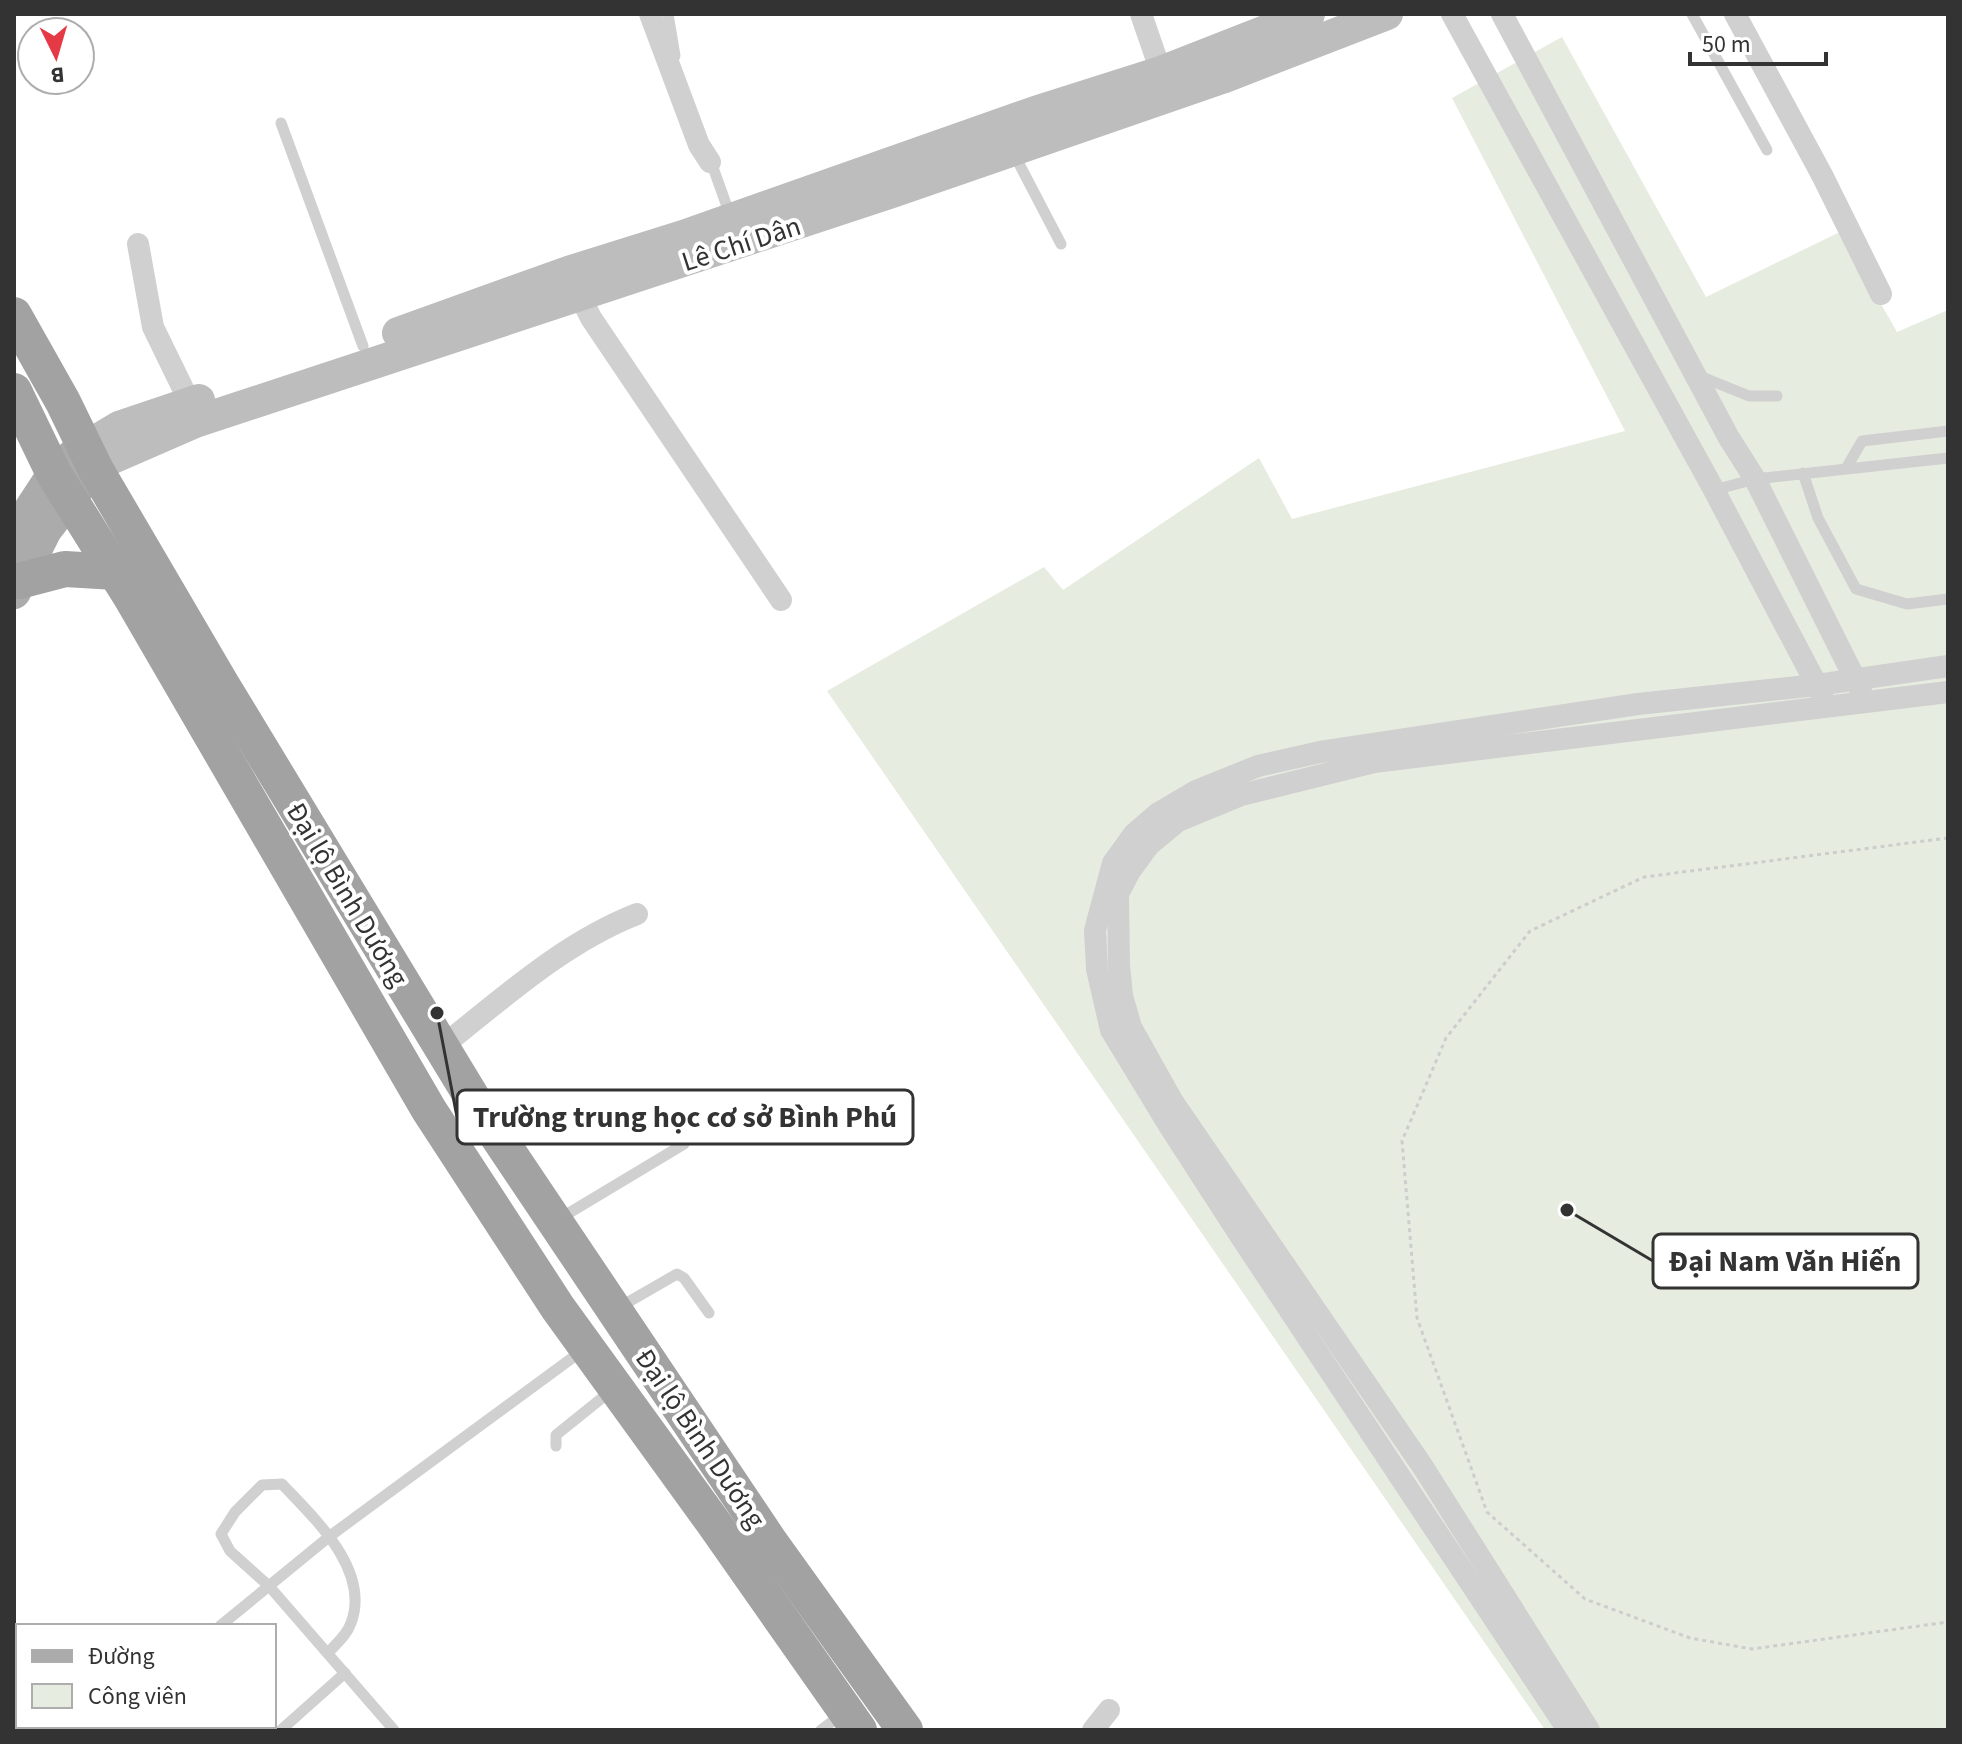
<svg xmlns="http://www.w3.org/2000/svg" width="1962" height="1744" font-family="'Source Sans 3',sans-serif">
	<rect width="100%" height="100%" fill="#fff"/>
	<path fill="#e6ecdf" d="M 1562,37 L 1706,297 L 1840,232 L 1897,332 L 1948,310 L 1948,1730 L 1545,1730 L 827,691 L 1044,567 L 1063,590 L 1259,458 L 1292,519 L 1625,431 L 1452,98 Z"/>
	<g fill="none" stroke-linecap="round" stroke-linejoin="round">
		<path stroke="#cdcdcd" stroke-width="3" stroke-dasharray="4 4" stroke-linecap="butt" d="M 1948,838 L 1644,877 L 1530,931 L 1446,1038 L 1402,1141 L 1417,1318 L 1487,1512 L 1585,1599 L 1690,1638 L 1752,1649 L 1948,1622"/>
		<g stroke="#d0d0d0" stroke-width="11">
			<path d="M 668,14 L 675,56"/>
			<path d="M 1692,14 L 1767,150"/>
			<path d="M 281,123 L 363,346"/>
			<path d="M 1014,154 L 1061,244"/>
			<path d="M 710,159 L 730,215"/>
			<path d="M 1697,375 L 1749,396 L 1777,396"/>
			<path d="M 1847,467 L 1862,441 L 1948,431"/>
			<path d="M 1803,473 L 1818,518 L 1856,589 L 1907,604 L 1948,599"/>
			<path d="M 1714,490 L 1755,479 L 1948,458"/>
			<path d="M 559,1219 L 684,1144"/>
			<path d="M 618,1308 L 677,1274 L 684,1278 L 709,1313"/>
			<path d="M 556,1446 L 556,1435 L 612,1390"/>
			<path d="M 220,1626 L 330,1536 L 583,1350"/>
			<path d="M 328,1653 C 336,1644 347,1635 351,1623 C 371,1570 314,1518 282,1484 L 262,1485 L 235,1512 L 221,1534 L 230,1551 L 269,1586 L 394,1730"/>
			<path d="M 94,1730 L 99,1726"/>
			<path d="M 281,1730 L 345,1673"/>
			<path d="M 821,1730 L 842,1714"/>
		</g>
		<g stroke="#d0d0d0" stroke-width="22">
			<path d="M 650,14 L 699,145 L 710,162"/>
			<path d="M 1141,14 L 1161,72"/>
			<path d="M 1452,14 L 1714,490 L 1822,695"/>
			<path d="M 1502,14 L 1729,438 L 1755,479 L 1861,691"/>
			<path d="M 1735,14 L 1822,175 L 1881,294"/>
			<path d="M 138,244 L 153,327 L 190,403"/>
			<path d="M 574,284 L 591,318 L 781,600"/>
			<path d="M 440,1048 C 502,999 563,943 637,914"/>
			<path d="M 1093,1730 L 1109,1710"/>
			<path d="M 1568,1730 L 1243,1240 L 1170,1127 L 1111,1030 L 1097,969 L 1095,930 L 1113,863 L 1134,834 L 1157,814 L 1196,791 L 1258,766 L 1320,752 L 1638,704 L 1817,685 L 1948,666"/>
			<path d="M 1589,1730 L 1423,1467 L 1173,1102 L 1131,1027 L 1122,996 L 1119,965 L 1118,894 L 1130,871 L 1149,845 L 1178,821 L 1241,795 L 1374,762 L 1948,692"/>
		</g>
		<g stroke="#bdbdbd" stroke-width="32">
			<path d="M 398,333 L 568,272 L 683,236 L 1035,112 L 1161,72 L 1309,14"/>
			<path d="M 84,448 L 119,427 L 199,400"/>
			<path d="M 96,470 L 110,459 L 195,422 L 892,192 L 1222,78 L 1387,14"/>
		</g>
		<g stroke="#ababab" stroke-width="34">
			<path d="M 14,535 L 54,474 L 73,456"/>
			<path d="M 14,592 L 45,530 L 85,478"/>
		</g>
		<g stroke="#a2a2a2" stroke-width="36">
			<path d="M 14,315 L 63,402 L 96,470 L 222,685 L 476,1104 L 770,1542 L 905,1730"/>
			<path d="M 14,391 L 54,474 L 131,597 L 429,1110 L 558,1308 L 713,1522 L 859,1730"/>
			<path d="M 19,581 L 65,569 L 116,572"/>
		</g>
	</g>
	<g text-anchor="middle" stroke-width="8" stroke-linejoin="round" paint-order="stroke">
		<g font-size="28" fill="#333" stroke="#fff">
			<text transform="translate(741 243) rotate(-18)" y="10">Lê Chí Dân</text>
			<text transform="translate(348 894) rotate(59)" y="10">Đại lộ Bình Dương</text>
			<text transform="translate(701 1438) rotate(56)" y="10">Đại lộ Bình Dương</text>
		</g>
	</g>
	<path fill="none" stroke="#333" stroke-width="3" d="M437 1013L457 1117M1567 1210L1653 1261"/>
	<g fill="#333" stroke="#fff" stroke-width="3">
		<circle cx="437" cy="1013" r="8"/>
		<circle cx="1567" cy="1210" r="8"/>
	</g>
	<g fill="#fff" stroke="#333" stroke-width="3">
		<rect x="457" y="1090" width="456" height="54" rx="8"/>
		<rect x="1653" y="1234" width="265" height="54" rx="8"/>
	</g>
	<g font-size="30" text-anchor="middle" font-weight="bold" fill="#333">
		<text x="685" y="1127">Trường trung học cơ sở Bình Phú</text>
		<text x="1785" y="1271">Đại Nam Văn Hiến</text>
	</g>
	<rect width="1962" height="1744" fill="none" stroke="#333333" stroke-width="32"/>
	<rect x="16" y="1624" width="260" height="104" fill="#ffffff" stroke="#adadad" stroke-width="2"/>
	<rect x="32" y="1650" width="40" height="12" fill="#ababab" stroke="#adadad" stroke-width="2"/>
	<text x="88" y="1664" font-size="24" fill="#333333">Đường</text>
	<rect x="32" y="1684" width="40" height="24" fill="#e6ecdf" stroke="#adadad" stroke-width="2"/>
	<text x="88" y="1704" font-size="24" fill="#333333">Công viên</text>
	<g transform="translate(56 56) rotate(175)"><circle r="38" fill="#ffffff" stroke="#adadad" stroke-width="2"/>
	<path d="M0-6L14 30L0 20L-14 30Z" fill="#e63946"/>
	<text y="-12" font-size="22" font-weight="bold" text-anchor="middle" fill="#333333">B</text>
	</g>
	<path d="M1690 52v12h136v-12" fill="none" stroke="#333333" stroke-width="4"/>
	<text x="1702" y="52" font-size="24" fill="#333333" stroke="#ffffff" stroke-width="6" paint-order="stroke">50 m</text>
</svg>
